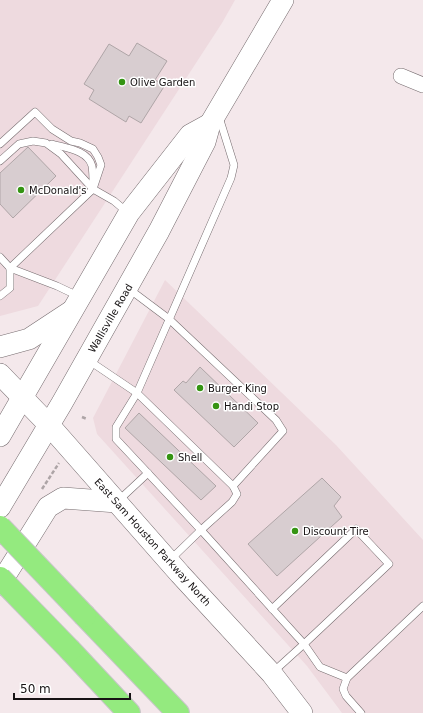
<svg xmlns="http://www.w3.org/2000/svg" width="423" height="713" font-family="'DejaVu Sans',sans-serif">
	<rect width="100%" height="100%" fill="#f4e8eb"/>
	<g fill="#eedadf">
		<path d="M 0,0 L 235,0 L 222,23 L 38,306 L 0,316 Z"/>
		<path d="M 165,280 L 336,445 L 423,540 L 423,713 L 342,713 L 307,666 L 97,434 L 93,418 Z"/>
	</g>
	<g fill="#d8cdd0" stroke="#afa5a7">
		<path d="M 137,43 L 167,61 L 155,80 L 165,85 L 141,123 L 129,116 L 126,122 L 89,99 L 94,90 L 84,84 L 109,44 L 129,56 Z"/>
		<path d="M 28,147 L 56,176 L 13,218 L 0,204 L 0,173 Z"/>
		<path d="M 200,367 L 258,423 L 234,447 L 174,390 L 183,381 L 186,383 Z"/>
		<path d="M 139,413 L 216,486 L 201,500 L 125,428 Z"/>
		<path d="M 322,478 L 341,497 L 334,506 L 342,517 L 277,576 L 248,544 Z"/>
	</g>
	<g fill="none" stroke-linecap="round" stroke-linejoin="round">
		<g stroke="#766c6f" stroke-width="8">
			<g id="lane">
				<path d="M 0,144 L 35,112 L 52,129 L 71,141 L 80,143 L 93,149 L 98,157 L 101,165 L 93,189"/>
				<path d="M 52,144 C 65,148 88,150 92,166 C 93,172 93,179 93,185"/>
				<path d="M 0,161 L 19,144 L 33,141 L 46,143 L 61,154 L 93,189"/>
				<path d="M 0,257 L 10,268 L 57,286 L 78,296"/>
				<path d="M 129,289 L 169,319 L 276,420 L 283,431 L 233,486"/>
				<path d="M 0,296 L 10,288 L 10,268 L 93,189 L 114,201 L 127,212"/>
				<path d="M 88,360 L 137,393 L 233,486 L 237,494 L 232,502 L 201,530 L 304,644 L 272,673"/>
				<path d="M 118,501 L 148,473"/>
				<path d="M 170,560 L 201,530 L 116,439 L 116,427 L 137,393 L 231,178 L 234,165 L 219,117"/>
				<path d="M 272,609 L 356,529 L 389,564 L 304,644 L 320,667 L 347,678"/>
				<path d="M 361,713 L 346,696 L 343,689 L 347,678 L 423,606"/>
			</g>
		</g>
		<g stroke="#766c6f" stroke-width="16">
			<path id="street" d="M 401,76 L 423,85"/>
		</g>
		<g stroke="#766c6f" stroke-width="22">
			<g id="secondary">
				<path d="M 0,347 L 29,339 L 70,312"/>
				<path d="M 0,374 L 49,425 L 180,574 L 272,674 L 302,713"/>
				<path d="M 0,436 L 129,213 L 190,135 L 210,124"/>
				<path d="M 0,507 L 62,403 L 159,231 L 205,142 L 210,124 L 283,0"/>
				<path d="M 0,584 L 48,507 L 63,498 L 117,502"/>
			</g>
		</g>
		<g stroke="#c7c6c7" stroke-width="24">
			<g id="highway">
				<path d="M 85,616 L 178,713"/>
				<path d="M 70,650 L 129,713"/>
			</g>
		</g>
		<g stroke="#ada4a6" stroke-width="2.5" stroke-dasharray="4 2" stroke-linecap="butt">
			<path d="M 82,417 L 87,419"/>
			<path d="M 42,489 L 59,463"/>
		</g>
		<use href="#lane" stroke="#fff" stroke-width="7"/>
		<use href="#street" stroke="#fff" stroke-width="15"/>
		<use href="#secondary" stroke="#fff" stroke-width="21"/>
		<use href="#highway" stroke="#94ea7f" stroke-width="22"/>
		<g stroke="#c7c6c7" stroke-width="24" stroke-linecap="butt">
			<g id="highway-bridge">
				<path d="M 0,527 L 85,616"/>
				<path d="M 0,578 L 70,650"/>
			</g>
		</g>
		<use href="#highway-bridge" stroke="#94ea7f" stroke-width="22"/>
	</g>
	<g fill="#359413" stroke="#fff" stroke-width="1.5">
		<circle cx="122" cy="82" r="4"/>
		<circle cx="21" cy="190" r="4"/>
		<circle cx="200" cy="388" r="4"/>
		<circle cx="216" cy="406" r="4"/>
		<circle cx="170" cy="457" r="4"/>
		<circle cx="295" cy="531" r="4"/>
	</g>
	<g text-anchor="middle" stroke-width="3" stroke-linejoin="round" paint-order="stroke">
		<g font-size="10" fill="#171314" stroke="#fff" text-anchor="start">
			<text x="130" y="86">Olive Garden</text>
			<text x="29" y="194">McDonald's</text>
			<text x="208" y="392">Burger King</text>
			<text x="224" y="410">Handi Stop</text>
			<text x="178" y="461">Shell</text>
			<text x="303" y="535">Discount Tire</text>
		</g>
		<g font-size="10" fill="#171314" stroke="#fff">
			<text transform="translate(110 318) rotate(-60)" y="4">Wallisville Road</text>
			<text transform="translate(153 542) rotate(48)" y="4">East Sam Houston Parkway North</text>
		</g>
	</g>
	<path d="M14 693v6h116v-6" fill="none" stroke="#171314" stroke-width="2"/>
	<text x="20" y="693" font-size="12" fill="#171314" stroke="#ffffff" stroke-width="3" paint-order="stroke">50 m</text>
</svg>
